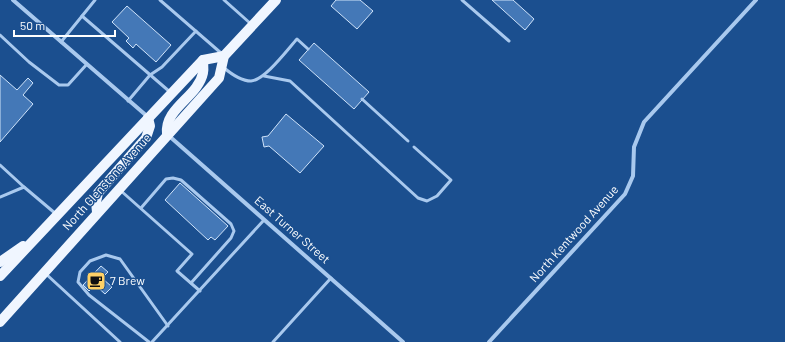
<svg xmlns="http://www.w3.org/2000/svg" width="785" height="342" font-family="Barlow,sans-serif">
	<rect width="100%" height="100%" fill="#1b4f8f"/>
	<g fill="#4478b7" stroke="#cfe3fa">
		<path d="M 336,0 L 360,0 L 373,11 L 357,29 L 331,6 Z"/>
		<path d="M 492,0 L 513,0 L 534,19 L 525,30 Z"/>
		<path d="M 127,6 L 171,45 L 156,62 L 136,44 L 133,48 L 126,41 L 129,38 L 112,22 Z"/>
		<path d="M 314,43 L 369,92 L 354,109 L 299,60 Z"/>
		<path d="M 0,75 L 17,90 L 28,78 L 33,83 L 23,95 L 33,104 L 0,142 Z"/>
		<path d="M 286,114 L 324,146 L 300,173 L 269,146 L 264,147 L 262,137 L 268,136 Z"/>
		<path d="M 180,183 L 228,226 L 215,240 L 211,237 L 208,240 L 165,200 Z"/>
		<path d="M 101,266 L 108,272 L 102,278 L 112,287 L 105,294 L 95,285 L 89,291 L 83,285 Z"/>
	</g>
	<g fill="none" stroke-linecap="round" stroke-linejoin="round">
		<g stroke="#a9c9ee" stroke-width="3">
			<path d="M 160,0 L 221,53"/>
			<path d="M 224,0 L 251,24"/>
			<path d="M 462,0 L 509,41"/>
			<path d="M 82,16 L 170,92"/>
			<path d="M 0,35 L 29,62 L 59,85 L 68,85 L 87,64"/>
			<path d="M 61,42 L 95,0"/>
			<path d="M 223,67 C 230,73 241,81 251,81 C 265,80 287,50 297,39 L 308,49"/>
			<path d="M 264,76 L 290,81 L 418,198 L 427,201 L 437,196 L 451,180 L 414,147"/>
			<path d="M 362,99 L 408,141"/>
			<path d="M 128,101 L 150,75 L 162,67 L 196,31"/>
			<path d="M 0,165 L 24,187"/>
			<path d="M 120,190 L 192,254 L 177,271 L 200,291"/>
			<path d="M 0,197 L 24,187 L 56,214"/>
			<path d="M 141,208 L 166,179 L 173,178 L 181,180 L 231,224 L 234,231 L 231,238 L 191,283"/>
			<path d="M 46,274 L 120,342"/>
			<path d="M 149,342 L 89,295 L 78,282 L 80,272 L 90,261 L 106,255 L 120,259 L 168,326"/>
			<path d="M 152,342 L 264,220"/>
			<path d="M 273,342 L 331,278"/>
		</g>
		<g stroke="#a9c9ee" stroke-width="4">
			<path d="M 13,0 L 148,117"/>
			<path d="M 168,135 L 403,342"/>
			<path d="M 489,342 L 625,194 L 633,176 L 634,147 L 644,122 L 756,0"/>
		</g>
		<g stroke="#f0f6ff" stroke-width="10">
			<path d="M 167,134 C 164,108 198,97 203,73 C 204,69 203,65 203,60"/>
			<path d="M 97,212 L 96,202 L 98,193 L 146,138 L 150,126 L 148,118"/>
			<path d="M 0,262 L 23,246"/>
			<path d="M 0,276 L 203,60 L 224,56"/>
			<path d="M 0,322 L 219,78 L 224,56 L 276,0"/>
		</g>
	</g>
	<defs>
		<g id="cafe-square" transform="scale(1)"><rect x="-9" y="-9" width="18" height="18" rx="4" fill="#ffd166" stroke="#1b4f8f"/><path d="M-5.5-4.5H6V0H3Q3 3.5 0 3.5H-2.5Q-5.5 3.5-5.5 0ZM3-3.2v2h1.7v-2ZM-6 4.5H4V6H-6Z" fill="#111"/></g>
	</defs>
	<g fill-rule="evenodd">
		<use href="#cafe-square" x="96" y="281"/>
	</g>
	<g text-anchor="middle" stroke-width="3" stroke-linejoin="round" paint-order="stroke">
		<g font-size="12" fill="#fff" stroke="#1b4f8f">
			<text transform="translate(107 182) rotate(-48)" y="4">North Glenstone Avenue</text>
			<text transform="translate(292 230) rotate(41)" y="4">East Turner Street</text>
			<text transform="translate(574 234) rotate(-48)" y="4">North Kentwood Avenue</text>
		</g>
		<g font-size="12" fill="#fff" stroke="#1b4f8f" text-anchor="start">
			<text x="110" y="285">7 Brew</text>
		</g>
	</g>
	<path d="M14 30v6h101v-6" fill="none" stroke="#ffffff" stroke-width="2"/>
	<text x="20" y="30" font-size="12" fill="#ffffff" stroke="#1b4f8f" stroke-width="3" paint-order="stroke">50 m</text>
</svg>
